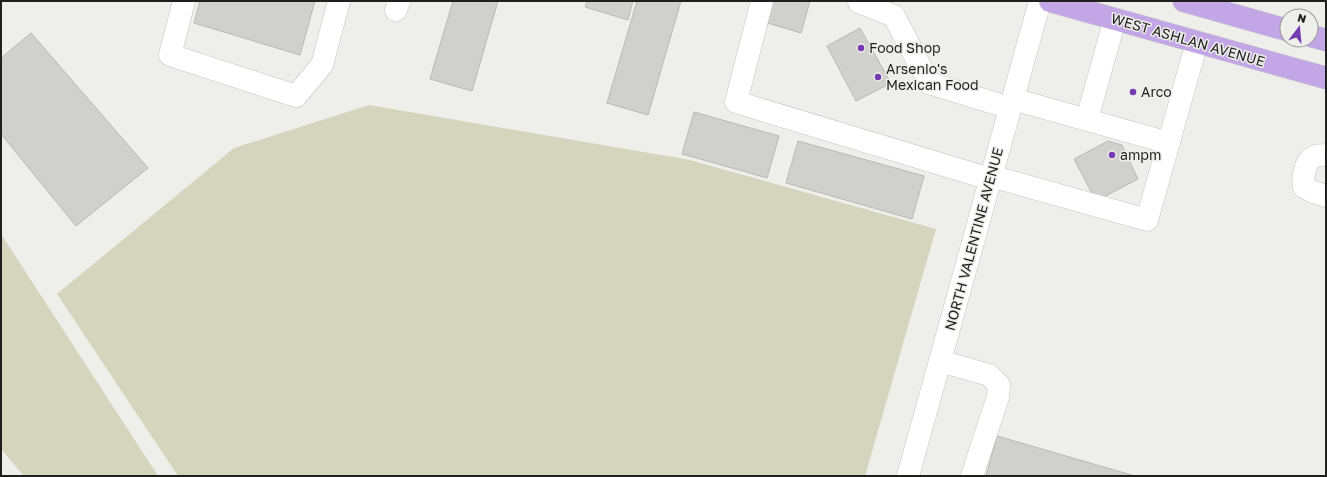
<svg xmlns="http://www.w3.org/2000/svg" width="1327" height="477" font-family="'Golos Text',sans-serif">
	<rect width="100%" height="100%" fill="#eeeeeb"/>
	<g fill="#d3d6bc">
		<path d="M 369,105 L 690,160 L 936,229 L 865,476 L 178,476 L 57,294 L 234,148 Z"/>
		<path d="M 1,234 L 158,476 L 24,476 L 1,449 Z"/>
	</g>
	<g fill="#d0d0cd" stroke="#b9b9b6">
		<path d="M 200,1 L 315,1 L 300,55 L 194,23 Z"/>
		<path d="M 453,1 L 498,1 L 472,91 L 430,79 Z"/>
		<path d="M 587,1 L 633,1 L 628,20 L 585,7 Z"/>
		<path d="M 637,1 L 681,1 L 648,115 L 607,103 Z"/>
		<path d="M 770,1 L 810,1 L 801,33 L 764,22 Z"/>
		<path d="M 860,28 L 891,83 L 856,101 L 827,46 Z"/>
		<path d="M 31,33 L 148,168 L 76,226 L 1,134 L 1,58 Z"/>
		<path d="M 694,112 L 779,136 L 767,178 L 682,154 Z"/>
		<path d="M 798,141 L 924,176 L 912,219 L 786,183 Z"/>
		<path d="M 1108,141 L 1122,145 L 1138,179 L 1096,201 L 1074,159 Z"/>
		<path d="M 997,436 L 1135,476 L 986,476 Z"/>
	</g>
	<g fill="none" stroke-linecap="round" stroke-linejoin="round">
		<g stroke="#c4c5c1" stroke-width="23">
			<g id="minor">
				<path d="M 184,1 L 170,55 L 296,96 L 322,65 L 339,1"/>
				<path d="M 762,1 L 736,102 L 990,179"/>
				<path d="M 859,1 L 859,2 L 894,16 L 929,83 L 1010,108"/>
				<path d="M 396,10 L 399,1"/>
				<path d="M 1013,99 L 1169,143"/>
				<path d="M 1087,119 L 1115,19"/>
				<path d="M 1326,155 C 1323,155 1319,155 1316,156 C 1305,159 1302,177 1304,187 L 1313,192 L 1326,196"/>
				<path d="M 991,176 L 1147,220 L 1197,42"/>
				<path d="M 940,361 L 989,375 L 999,385 L 998,397 L 972,476"/>
				<path d="M 908,476 L 1040,1"/>
			</g>
		</g>
		<g stroke="#c9c9c9" stroke-width="23">
			<g id="major">
				<path d="M 1050,1 L 1326,78"/>
				<path d="M 1184,1 L 1287,30"/>
				<path d="M 1311,36 L 1326,40"/>
			</g>
		</g>
		<use href="#minor" stroke="#fff" stroke-width="22"/>
		<use href="#major" stroke="#c2a6e6" stroke-width="22"/>
	</g>
	<g fill="#753cb2" stroke="#eeeeeb" stroke-width="1.5">
		<circle cx="861" cy="48" r="4"/>
		<circle cx="878" cy="77" r="4"/>
		<circle cx="1133" cy="92" r="4"/>
		<circle cx="1112" cy="155" r="4"/>
	</g>
	<g text-anchor="middle" stroke-width="3" stroke-linejoin="round" paint-order="stroke">
		<g font-size="14" fill="#1f1f1e" stroke="#eeeeeb">
			<text transform="translate(1188 40) rotate(16)" y="5">WEST ASHLAN AVENUE</text>
			<text transform="translate(974 239) rotate(-75)" y="5">NORTH VALENTINE AVENUE</text>
		</g>
		<g font-size="14" fill="#1f1f1e" stroke="#eeeeeb" text-anchor="start">
			<text x="869" y="53">Food Shop</text>
			<text x="886" y="74">Arsenio's<tspan x="886" dy="16">Mexican Food</tspan></text>
			<text x="1141" y="97">Arco</text>
			<text x="1120" y="160">ampm</text>
		</g>
	</g>
	<rect width="1327" height="477" fill="none" stroke="#1f1f1e" stroke-width="4"/>
	<g transform="translate(1299 28) rotate(16)"><circle r="19" fill="#eeeeeb" stroke="#9b9b99"/>
	<path d="M0-3L7 15L0 10L-7 15Z" fill="#753cb2"/>
	<text y="-6" font-size="11" font-weight="bold" text-anchor="middle" fill="#1f1f1e">N</text>
	</g>
</svg>
